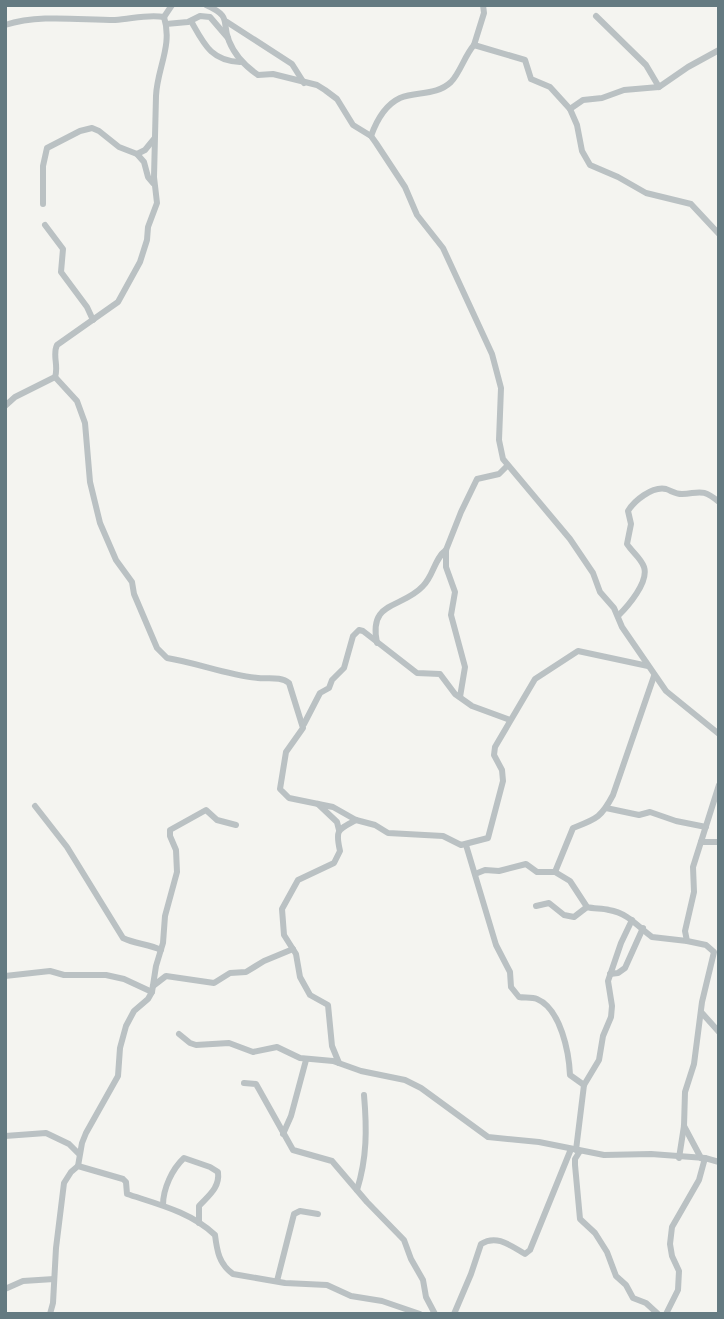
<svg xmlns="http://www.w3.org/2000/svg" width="724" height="1319" font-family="Quicksand,sans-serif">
	<rect width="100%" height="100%" fill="#f4f4f0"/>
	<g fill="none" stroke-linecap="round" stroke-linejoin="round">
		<g stroke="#bac1c3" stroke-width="6">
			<path d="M 206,5 C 233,17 221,22 229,41 C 235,56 245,66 258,75 L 273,74 L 317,85 L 325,90 L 337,99 L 353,125 L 371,136 L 376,143 L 405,187 L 417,215 L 443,248 L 492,354 L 501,388 L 499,440 L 503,459 L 570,539 L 593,573 L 600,592 L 614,608 L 622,627 L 666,691 L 719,734"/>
			<path d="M 596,16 L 646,65 L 659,87"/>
			<path d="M 191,21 C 204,44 211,61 240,62"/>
			<path d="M 227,22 L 292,64 L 304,83"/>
			<path d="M 166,24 L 188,22 L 200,16 L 210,17 L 228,38"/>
			<path d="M 5,25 C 40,14 79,20 115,20 C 132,19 147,14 164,17 L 172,5"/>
			<path d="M 474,45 L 484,13 L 483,5"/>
			<path d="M 570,109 L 577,125 L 582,151 L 590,165 L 618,177 L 646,193 L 691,204 L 719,234"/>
			<path d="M 371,136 C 376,122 385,105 400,98 C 417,91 436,96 451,82 C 460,73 465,55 474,45 L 525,60 L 531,79 L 550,87 L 570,109 L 583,100 L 602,98 L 624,90 L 659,87 L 688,67 L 719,50"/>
			<path d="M 137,154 L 145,150 L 154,139"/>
			<path d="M 43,204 L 43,166 L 47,148 L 80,131 L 92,128 L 99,131 L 119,147 L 137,154 L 144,162 L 148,177 L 153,183"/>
			<path d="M 45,225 L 63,249 L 61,272 L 87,307 L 93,320"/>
			<path d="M 55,377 L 77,401 L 85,423 L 90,482 L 100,523 L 116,560 L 132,582 L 134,594 L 157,648 L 167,658 C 198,663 227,675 258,678 C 268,679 281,676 289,683 L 303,728 L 286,752 L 280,789 L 289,798 L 333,807 L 356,820 L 375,825 L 388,833 L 443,836 L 461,845 L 488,838 L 503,781 L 502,770 L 494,755 L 495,747 L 535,679 L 578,651 L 648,666"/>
			<path d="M 5,406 L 15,397 L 55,377 C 59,366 52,355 57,345 L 118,302 L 140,262 L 147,240 L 148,227 L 157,203 L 154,177 L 156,96 C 157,69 173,45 164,17"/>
			<path d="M 618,616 C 628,606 649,582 644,567 C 641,558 632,552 627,544 L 631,524 L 628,511 C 634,501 652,486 666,489 C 672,491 675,494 682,494 C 700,493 702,488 719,502"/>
			<path d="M 377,643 C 368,600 402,609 423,586 C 434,575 434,559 446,550"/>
			<path d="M 460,697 L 465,667 L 451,615 L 455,592 L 446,567 L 446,550 L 461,512 L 477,479 L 499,474 L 507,466"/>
			<path d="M 304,724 L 320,693 L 329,688 L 332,680 L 344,668 L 353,636 L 359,630 L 363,631 L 417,673 L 440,674 L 455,694 L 472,706 L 510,720"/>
			<path d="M 318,804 L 337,822 L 339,830"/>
			<path d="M 35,806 L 67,847 L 123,938 C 135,944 149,944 161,950"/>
			<path d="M 606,808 L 639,815 L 650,812 L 676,821 L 706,827"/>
			<path d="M 701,842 L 719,842"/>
			<path d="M 466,845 L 496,945 L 510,972 L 511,987 L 519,997 C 524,998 532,997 537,999 C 561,1009 569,1053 570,1075 L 584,1085"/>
			<path d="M 555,872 L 573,828 C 596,819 601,818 613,795 L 654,676"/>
			<path d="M 475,874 L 485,870 L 499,871 L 526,864 L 537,872 L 555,872 L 570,881 L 587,907 C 594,909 602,908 609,910 C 628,913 638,927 652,937 L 687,941"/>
			<path d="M 536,906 L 549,903 L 564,915 L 574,917 L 587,907"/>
			<path d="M 610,974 L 618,973 L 625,968 L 643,928"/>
			<path d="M 5,976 L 50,971 L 64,975 L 106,975 L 124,979 L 152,992"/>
			<path d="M 153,986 L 166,976 L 214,983 L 230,973 L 246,972 L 264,961 L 293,949"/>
			<path d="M 702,1013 L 719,1032"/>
			<path d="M 179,1034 L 190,1043 L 196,1045 L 229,1043 L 253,1052 L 277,1047 L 300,1058 L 333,1061 L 361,1071 L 405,1080 L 421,1088 L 488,1137 L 539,1142 L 604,1155 L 651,1154 L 705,1158 L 719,1162"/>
			<path d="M 339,1063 L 332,1046 L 328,1005 L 310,995 L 300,977 L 296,954 L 284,935 L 282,909 L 298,880 L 334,863 L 340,851 C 335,829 338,830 356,820"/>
			<path d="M 244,1083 L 256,1084 L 293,1150 L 332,1161 L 367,1202 L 404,1240 L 411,1259 L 423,1280 L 426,1297 L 435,1314"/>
			<path d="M 684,1126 L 701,1158"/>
			<path d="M 283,1134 L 291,1116 L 306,1060"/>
			<path d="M 5,1136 L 46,1133 L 69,1144 L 79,1154"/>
			<path d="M 576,1150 L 584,1085 L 599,1060 L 603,1036 L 611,1017 L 612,1006 L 608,981 L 621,943 L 632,920"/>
			<path d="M 580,1151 L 575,1159 L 575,1165 L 580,1219 L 595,1233 L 607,1252 L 616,1276 L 626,1285 L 633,1298 L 646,1303 L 658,1314"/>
			<path d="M 679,1158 L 684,1126 L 685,1092 L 694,1064 L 702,1002 L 714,952 L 706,945 L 687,941 L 685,931 L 694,892 L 693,867 L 719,785"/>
			<path d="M 78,1166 L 82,1143 L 86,1133 L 118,1076 L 120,1048 L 126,1026 L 134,1011 L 148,999 L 152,992 L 156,966 L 163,943 L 165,916 L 177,872 L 176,850 L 170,836 L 170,830 L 206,810 L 217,820 L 236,825"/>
			<path d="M 357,1190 C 367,1158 367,1129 364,1095"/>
			<path d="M 163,1205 C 163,1189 172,1169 184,1158 L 210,1167 L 218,1172 C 220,1188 208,1196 199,1206 L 199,1223"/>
			<path d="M 277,1281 L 294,1214 L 300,1211 L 318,1214"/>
			<path d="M 5,1289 L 23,1281 L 54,1279"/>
			<path d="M 50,1314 L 53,1303 L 56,1248 L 64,1183 L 71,1172 L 78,1166 L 123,1179 L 126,1182 L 127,1194 C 157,1204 191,1212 215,1235 C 217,1251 219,1264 233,1274 L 285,1283 L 327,1285 L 351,1296 L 382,1301 L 420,1314"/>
			<path d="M 454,1314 L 471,1274 L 481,1244 C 497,1234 511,1246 525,1254 L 530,1250 L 571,1149"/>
			<path d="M 666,1314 L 678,1290 L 679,1271 L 672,1256 L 670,1244 L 672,1227 L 699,1180 L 705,1158"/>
		</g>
	</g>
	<rect width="724" height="1319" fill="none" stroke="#647a81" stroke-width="14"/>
</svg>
